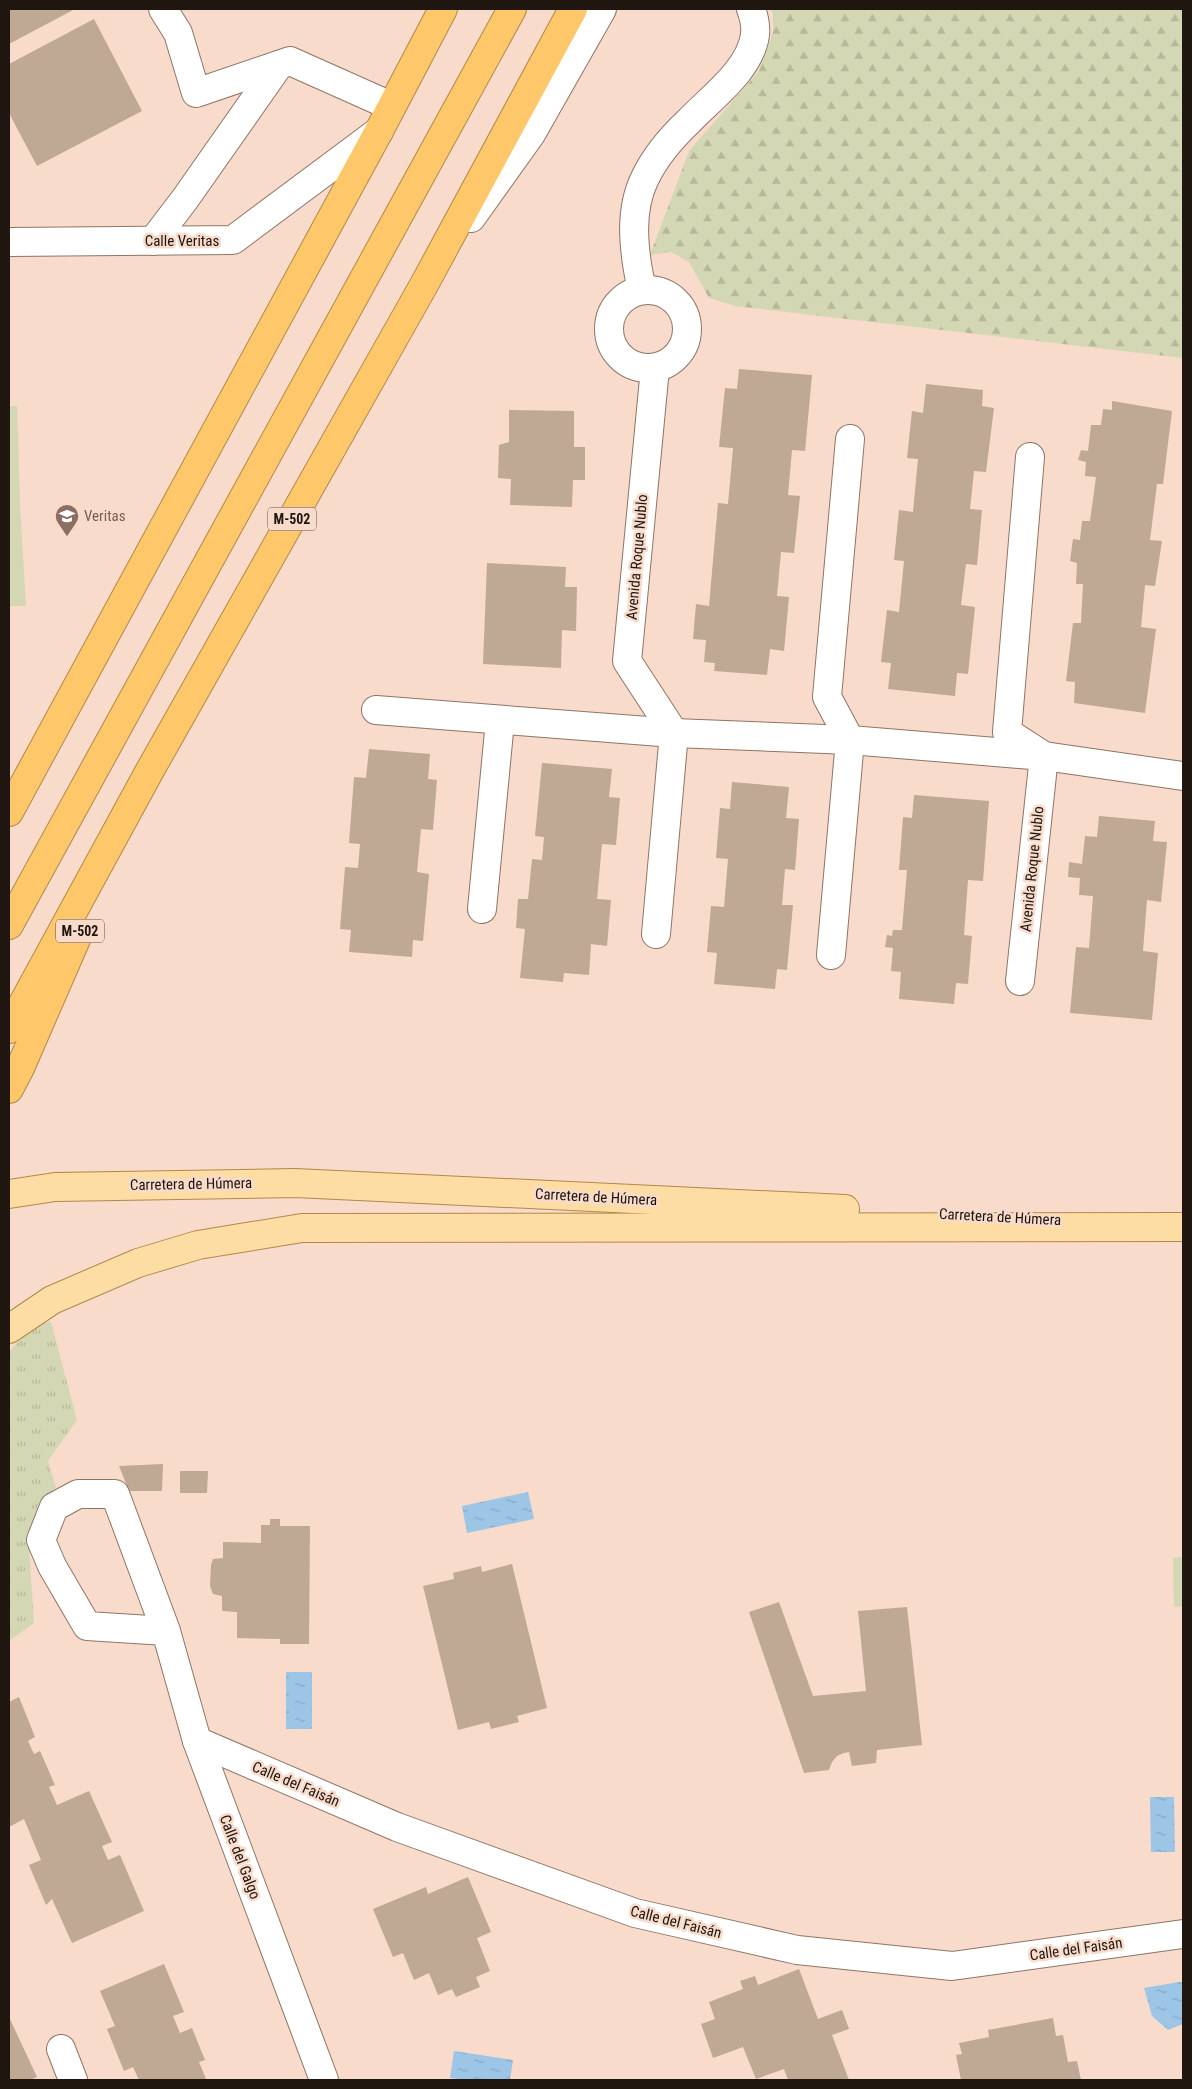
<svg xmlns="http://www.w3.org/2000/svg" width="1192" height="2089" font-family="'Roboto Condensed',sans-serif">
	<defs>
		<pattern id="forest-firs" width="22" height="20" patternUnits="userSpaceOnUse" patternTransform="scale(1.25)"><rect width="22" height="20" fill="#d4d7b3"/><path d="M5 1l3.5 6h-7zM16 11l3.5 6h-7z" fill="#b6b899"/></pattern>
		<pattern id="park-tufts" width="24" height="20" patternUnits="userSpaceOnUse" patternTransform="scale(1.25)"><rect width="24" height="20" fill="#d4d7b3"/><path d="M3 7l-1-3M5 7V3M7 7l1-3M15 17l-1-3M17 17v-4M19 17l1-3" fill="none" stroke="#b6b899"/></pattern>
		<pattern id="water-ripples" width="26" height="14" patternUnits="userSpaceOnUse" patternTransform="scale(1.25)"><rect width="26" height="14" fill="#9cc5e6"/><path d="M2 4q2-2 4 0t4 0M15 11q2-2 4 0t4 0" fill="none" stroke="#86a8c4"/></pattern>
	</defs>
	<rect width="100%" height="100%" fill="#f8dbcb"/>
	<path fill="url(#forest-firs)" d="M 770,9 L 1183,9 L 1183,358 L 735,306 L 709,298 L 689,262 L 671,252 L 650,255 L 689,151 L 759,71 L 773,32 L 773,13 Z"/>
	<path fill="url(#park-tufts)" d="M 51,1322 L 77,1420 L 48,1461 L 56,1488 L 28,1533 L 34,1623 L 9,1641 L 9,1352 L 34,1324 Z"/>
	<g fill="#d4d7b3">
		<path d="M 9,406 L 17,406 L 20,506 L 26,606 L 9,606 Z"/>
		<path d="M 1183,1557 L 1183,1606 L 1174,1607 L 1173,1558 Z"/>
	</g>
	<g fill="url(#water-ripples)">
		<path d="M 528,1492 L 534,1519 L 467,1533 L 462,1506 Z"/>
		<rect x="286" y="1672" width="26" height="57"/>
		<path d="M 1150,1797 L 1174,1797 L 1175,1852 L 1151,1852 Z"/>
		<path d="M 1179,1982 L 1183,1982 L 1183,2024 L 1168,2030 L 1152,2016 L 1144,1988 Z"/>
		<path d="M 454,2051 L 513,2060 L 510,2080 L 466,2080 L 450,2078 Z"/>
	</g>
	<g fill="#bfa894">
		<path d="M 9,9 L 75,9 L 9,44 Z"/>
		<path d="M 94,19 L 142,111 L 37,166 L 9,113 L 9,64 Z"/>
		<path d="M 739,369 L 812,375 L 805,451 L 792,450 L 788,495 L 800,496 L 794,553 L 781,552 L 777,596 L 789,597 L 784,651 L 770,649 L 767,675 L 714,671 L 715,663 L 704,662 L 706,640 L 693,639 L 696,604 L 709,606 L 718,503 L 728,504 L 733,448 L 719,447 L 725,388 L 737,389 Z"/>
		<path d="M 926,384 L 983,390 L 982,406 L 994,408 L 986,472 L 974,471 L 970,509 L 982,510 L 977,565 L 966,564 L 961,605 L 975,607 L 968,674 L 957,673 L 955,696 L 888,689 L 891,663 L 881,662 L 887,610 L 899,612 L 904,561 L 894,560 L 899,510 L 913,512 L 918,459 L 907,458 L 912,411 L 923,413 Z"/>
		<path d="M 1112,401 L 1172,411 L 1163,484 L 1157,484 L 1150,540 L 1162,541 L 1155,586 L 1145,585 L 1141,627 L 1156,629 L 1145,713 L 1074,703 L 1075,682 L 1066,681 L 1073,623 L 1081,623 L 1083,584 L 1076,584 L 1077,563 L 1070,561 L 1073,539 L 1080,540 L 1082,521 L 1090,521 L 1096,477 L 1085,476 L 1086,462 L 1078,460 L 1081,450 L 1088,451 L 1091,425 L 1101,425 L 1103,409 L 1112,410 Z"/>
		<path d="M 509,410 L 574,411 L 574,447 L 585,447 L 585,480 L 573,480 L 572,507 L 510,505 L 511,479 L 498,478 L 499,445 L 509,442 Z"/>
		<path d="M 487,563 L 566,567 L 565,587 L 577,587 L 576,631 L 562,630 L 561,668 L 483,664 Z"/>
		<path d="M 369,749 L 430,754 L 428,779 L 437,780 L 433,830 L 421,829 L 417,872 L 429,874 L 423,941 L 413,940 L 412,957 L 349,952 L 351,930 L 340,929 L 345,867 L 358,868 L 360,844 L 349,843 L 354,777 L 366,778 Z"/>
		<path d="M 542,763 L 612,769 L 609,797 L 620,798 L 616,845 L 602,844 L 597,899 L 611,900 L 607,946 L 591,944 L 589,975 L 564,973 L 563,982 L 520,978 L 525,929 L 516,928 L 518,899 L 528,899 L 532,859 L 542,860 L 544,837 L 535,836 Z"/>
		<path d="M 732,782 L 789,787 L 786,818 L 799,819 L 795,870 L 785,869 L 782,905 L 793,905 L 787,970 L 777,969 L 775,989 L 714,984 L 717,953 L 707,952 L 711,906 L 724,907 L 728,859 L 716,858 L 720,808 L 730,809 Z"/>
		<path d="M 914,795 L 989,801 L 983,881 L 968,880 L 964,935 L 972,936 L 968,984 L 956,983 L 954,1004 L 899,999 L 901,972 L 891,971 L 893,948 L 885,947 L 887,935 L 892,936 L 893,930 L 902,930 L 907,870 L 899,870 L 903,817 L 912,818 Z"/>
		<path d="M 1099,816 L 1155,821 L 1153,841 L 1167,842 L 1161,902 L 1147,900 L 1143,951 L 1158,953 L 1152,1020 L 1070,1013 L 1076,947 L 1089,948 L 1093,896 L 1079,895 L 1080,878 L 1068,877 L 1069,862 L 1082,864 L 1085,836 L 1097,837 Z"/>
		<path d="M 163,1464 L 162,1491 L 129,1491 L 119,1466 Z"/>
		<path d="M 180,1471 L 208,1471 L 207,1493 L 180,1493 Z"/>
		<path d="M 270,1519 L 280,1519 L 280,1526 L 310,1526 L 309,1644 L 280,1644 L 280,1639 L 237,1638 L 237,1612 L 222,1611 L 222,1596 L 213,1594 L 210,1586 L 211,1565 L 213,1559 L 223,1558 L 223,1542 L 261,1543 L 261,1525 L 270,1525 Z"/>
		<path d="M 512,1564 L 547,1708 L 517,1716 L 519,1722 L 491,1729 L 489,1722 L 458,1730 L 423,1586 L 454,1579 L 453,1573 L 481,1566 L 482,1572 Z"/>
		<path d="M 779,1602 L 813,1696 L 866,1691 L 858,1611 L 907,1607 L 922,1745 L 877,1750 L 876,1763 L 852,1766 L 849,1752 L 844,1753 L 837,1756 L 832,1762 L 829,1770 L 804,1773 L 749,1612 Z"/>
		<path d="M 19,1697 L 35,1737 L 28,1741 L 34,1754 L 40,1751 L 55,1785 L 49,1787 L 57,1805 L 89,1791 L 112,1842 L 102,1846 L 108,1860 L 120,1855 L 144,1911 L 72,1943 L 52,1899 L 46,1905 L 29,1865 L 41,1860 L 24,1819 L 9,1827 L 9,1702 Z"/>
		<path d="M 468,1877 L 491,1932 L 477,1938 L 490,1971 L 476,1977 L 480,1987 L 456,1997 L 452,1989 L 438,1995 L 429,1973 L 414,1980 L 403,1953 L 393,1957 L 373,1909 L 426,1887 L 428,1894 Z"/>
		<path d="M 164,1964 L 184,2012 L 173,2016 L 180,2033 L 192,2028 L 205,2060 L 199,2062 L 206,2079 L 203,2080 L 139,2080 L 133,2067 L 124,2071 L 107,2029 L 115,2026 L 100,1991 Z"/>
		<path d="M 799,1969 L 818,2019 L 842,2010 L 849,2029 L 832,2035 L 849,2080 L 788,2080 L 784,2069 L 756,2079 L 743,2047 L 713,2058 L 701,2024 L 715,2019 L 709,2002 L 743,1989 L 740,1981 L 755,1976 L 758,1985 Z"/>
		<path d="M 9,2017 L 37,2077 L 30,2080 L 9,2080 Z"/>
		<path d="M 1053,2018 L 1056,2036 L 1063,2035 L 1068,2062 L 1077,2061 L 1081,2080 L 961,2080 L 956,2055 L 962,2054 L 959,2043 L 989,2037 L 988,2030 Z"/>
	</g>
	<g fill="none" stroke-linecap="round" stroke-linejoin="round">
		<g stroke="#8e7566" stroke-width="30">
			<g id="minor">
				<path d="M 163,9 L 178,33 L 196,93 L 290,61 L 391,106"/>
				<path d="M 471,218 L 531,134 L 602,9"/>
				<path d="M 153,241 L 185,199 L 279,65"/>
				<path d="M 9,242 L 233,240 L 379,131"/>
				<path d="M 642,290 C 634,254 628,212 645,178 C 655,157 672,137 689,121 C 712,97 750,70 755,35 C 756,26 754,17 751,9"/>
				<circle cx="648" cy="329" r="39"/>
				<path d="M 655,368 L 627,661 L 674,733 L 656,934"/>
				<path d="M 376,710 L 674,733 L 850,740 L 1044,756 L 1183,776"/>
				<path d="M 482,909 L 500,721"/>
				<path d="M 831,955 L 850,740 L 827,697 L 850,439"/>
				<path d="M 1020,981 L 1044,756 L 1007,732 L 1030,457"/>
				<path d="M 166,1631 L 87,1626 L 52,1566 L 41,1540 L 54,1507 L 78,1494 L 115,1494 L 166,1631 L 197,1741 L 324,2080"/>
				<path d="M 197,1741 L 397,1827 L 635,1913 L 797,1950 L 952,1966 L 1183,1934"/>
				<path d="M 61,2049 L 73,2080"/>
			</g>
		</g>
		<g stroke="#b0894a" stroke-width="30">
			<g id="major">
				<path d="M 9,1194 L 55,1187 L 295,1183 L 845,1209"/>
				<path d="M 9,1329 L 52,1300 L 138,1263 L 198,1245 L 302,1228 L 1183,1227"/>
			</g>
		</g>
		<g stroke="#b0894a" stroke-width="30">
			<g id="highway">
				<path d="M 9,812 L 379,131 L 443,9"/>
				<path d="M 9,925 L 512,9"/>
				<path d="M 9,1029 L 149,772 L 425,283 L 573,9"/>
				<path d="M 9,1089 L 20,1068 L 77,937"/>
			</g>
		</g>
		<use href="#minor" stroke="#fff" stroke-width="28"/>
		<use href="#major" stroke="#fedda5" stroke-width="28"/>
		<use href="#highway" stroke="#fec769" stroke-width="28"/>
	</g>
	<defs>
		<g id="university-pin" transform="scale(1.25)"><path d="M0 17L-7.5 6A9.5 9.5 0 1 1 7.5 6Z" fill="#8d6e63" stroke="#f8dbcb"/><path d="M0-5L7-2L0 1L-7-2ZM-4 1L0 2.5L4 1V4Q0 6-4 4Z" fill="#fff"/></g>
	</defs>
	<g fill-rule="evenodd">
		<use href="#university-pin" x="67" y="516"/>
	</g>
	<g text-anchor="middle" stroke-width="5" stroke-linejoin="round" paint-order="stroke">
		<g fill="#f8dbcb" stroke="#605148" stroke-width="1">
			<rect x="268" y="507.5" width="48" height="23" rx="4"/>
			<rect x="56" y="919.5" width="48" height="23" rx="4"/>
		</g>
		<g font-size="14" font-weight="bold" fill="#1f1610">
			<text x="292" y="524">M-502</text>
			<text x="80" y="936">M-502</text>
		</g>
		<g font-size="15" fill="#1f1610" stroke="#f8dbcb">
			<text x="182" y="246">Calle Veritas</text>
			<text transform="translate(637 557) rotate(-85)" y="5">Avenida Roque Nublo</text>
			<text transform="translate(1032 869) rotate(-84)" y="5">Avenida Roque Nublo</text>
			<text transform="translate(191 1184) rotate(-1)" y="5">Carretera de Húmera</text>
			<text transform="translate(596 1197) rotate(3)" y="5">Carretera de Húmera</text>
			<text transform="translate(1000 1217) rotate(3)" y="5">Carretera de Húmera</text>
			<text transform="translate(296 1784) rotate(23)" y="5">Calle del Faisán</text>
			<text transform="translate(240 1857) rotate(69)" y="5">Calle del Galgo</text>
			<text transform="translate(676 1922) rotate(14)" y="5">Calle del Faisán</text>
			<text transform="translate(1076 1949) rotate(-8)" y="5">Calle del Faisán</text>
		</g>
		<g font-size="15" fill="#785e54" stroke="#f8dbcb" text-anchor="start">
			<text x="84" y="521">Veritas</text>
		</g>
	</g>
	<rect width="1192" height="2089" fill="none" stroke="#1f1610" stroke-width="20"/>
</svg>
